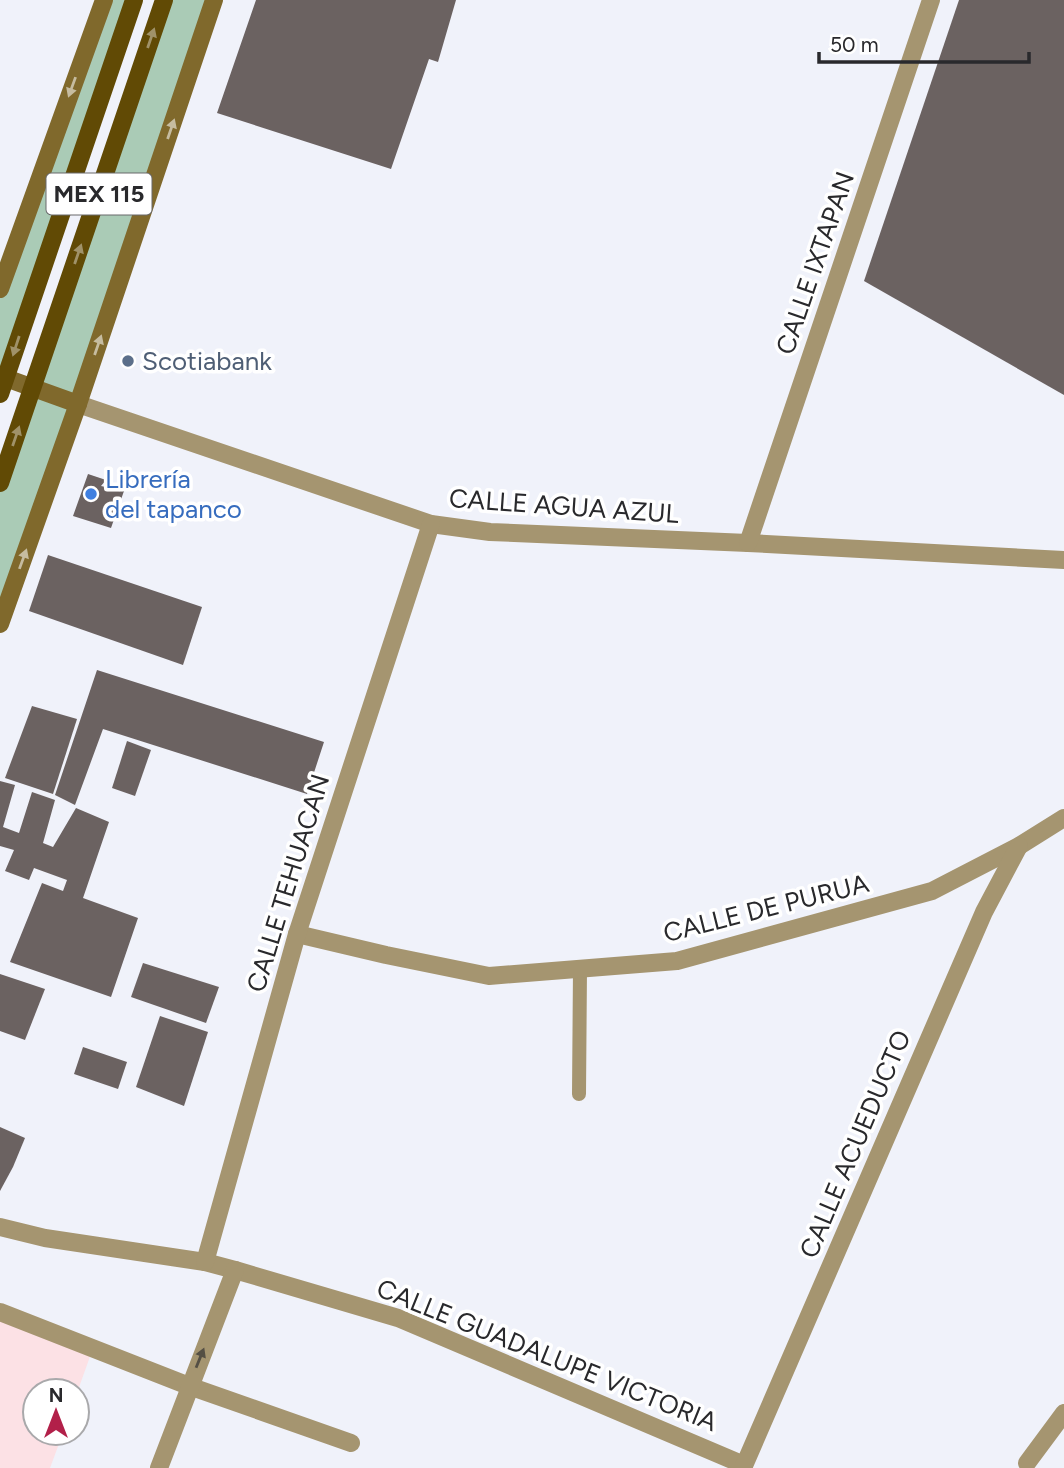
<svg xmlns="http://www.w3.org/2000/svg" width="1064" height="1468" font-family="Figtree,sans-serif">
	<rect width="100%" height="100%" fill="#f0f2fa"/>
	<path fill="#fce1e5" d="M 0,1312 L 93,1348 L 77,1393 L 77,1391 L 35,1391 L 35,1433 L 63,1433 L 50,1468 L 0,1468 Z"/>
	<g fill="#aacbb6">
		<path d="M 104,0 L 134,0 L 0,394 L 0,289 Z"/>
		<path d="M 164,0 L 214,0 L 0,624 L 0,483 Z"/>
	</g>
	<g fill="#6b6261">
		<path d="M 256,0 L 456,0 L 438,62 L 429,59 L 391,169 L 217,113 Z"/>
		<path d="M 959,0 L 1064,0 L 1064,395 L 864,281 Z"/>
		<path d="M 88,474 L 106,480 L 101,486 L 124,491 L 111,528 L 73,516 Z"/>
		<path d="M 48,555 L 202,607 L 183,665 L 29,611 Z"/>
		<path d="M 97,670 L 324,742 L 307,794 L 103,729 L 75,805 L 55,795 Z"/>
		<path d="M 32,706 L 77,719 L 53,794 L 5,778 Z"/>
		<path d="M 127,741 L 151,750 L 135,796 L 112,788 Z"/>
		<path d="M 0,781 L 15,785 L 3,827 L 19,833 L 32,792 L 55,800 L 43,843 L 53,847 L 76,808 L 109,822 L 83,898 L 138,918 L 111,997 L 10,962 L 42,883 L 63,891 L 67,880 L 34,868 L 29,880 L 5,871 L 14,850 L 0,846 Z"/>
		<path d="M 143,963 L 219,987 L 206,1023 L 131,997 Z"/>
		<path d="M 0,974 L 45,989 L 25,1040 L 0,1031 Z"/>
		<path d="M 160,1016 L 208,1032 L 184,1106 L 136,1087 Z"/>
		<path d="M 83,1047 L 127,1062 L 118,1089 L 74,1074 Z"/>
		<path d="M 0,1127 L 25,1138 L 13,1167 L 0,1191 Z"/>
	</g>
	<g fill="none" stroke-linecap="round" stroke-linejoin="round">
		<path stroke="#a59570" stroke-width="14" d="M 579,1094 L 580,969"/>
		<g stroke="#a59570" stroke-width="18">
			<path d="M 78,404 L 431,524 L 490,532 L 748,543 L 1064,560"/>
			<path d="M 748,543 L 931,0"/>
			<path d="M 297,934 L 386,955 L 489,976 L 677,961 L 932,891 L 1019,846 L 1064,818"/>
			<path d="M 0,1227 L 45,1238 L 205,1262 L 235,1270 L 398,1318 L 744,1465"/>
			<path d="M 205,1262 L 297,934 L 431,524"/>
			<path d="M 0,1312 L 189,1386 L 351,1443"/>
			<path d="M 1027,1463 L 1064,1413"/>
			<path d="M 159,1468 L 235,1270"/>
			<path d="M 743,1468 L 984,912 L 1019,846"/>
		</g>
		<g stroke="#80692c" stroke-width="18">
			<path d="M 0,289 L 104,0"/>
			<path d="M 0,376 L 78,404"/>
			<path d="M 0,624 L 78,404 L 214,0"/>
		</g>
		<g stroke="#614a05" stroke-width="18">
			<path d="M 0,394 L 134,0"/>
			<path d="M 0,483 L 164,0"/>
		</g>
	</g>
	<defs><path id="oneway-solid" d="M-6-.8H1V-3.2L6.5 0L1 3.2V.8H-6Z" transform="scale(1.75)"/></defs>
	<g fill="#a09269">
		<use href="#oneway-solid" transform="translate(151 38) rotate(-71)"/>
		<use href="#oneway-solid" transform="translate(78 254) rotate(-71)"/>
		<use href="#oneway-solid" transform="translate(16 346) rotate(108)"/>
		<use href="#oneway-solid" transform="translate(16 436) rotate(-71)"/>
	</g>
	<g fill="#c6bca0">
		<use href="#oneway-solid" transform="translate(72 87) rotate(110)"/>
		<use href="#oneway-solid" transform="translate(171 129) rotate(-71)"/>
		<use href="#oneway-solid" transform="translate(98 345) rotate(-71)"/>
		<use href="#oneway-solid" transform="translate(23 559) rotate(-70)"/>
	</g>
	<use fill="#544f44" href="#oneway-solid" transform="translate(200 1358) rotate(-68)"/>
	<circle fill="#5c6f8a" stroke="#fff" stroke-width="2.5" cx="128" cy="361" r="7"/>
	<circle fill="#3f7fe0" stroke="#fff" stroke-width="2.5" cx="91" cy="494" r="7"/>
	<g text-anchor="middle" stroke-width="7" stroke-linejoin="round" paint-order="stroke">
		<rect fill="#fff" stroke="#69696b" stroke-width="2" x="46.5" y="173.5" width="105" height="41" rx="5"/>
		<g font-size="24" font-weight="bold" fill="#29292c">
			<text x="99" y="202">MEX 115</text>
		</g>
		<g font-size="26" fill="#29292c" stroke="#fff">
			<text transform="translate(815 263) rotate(-71)" y="9">CALLE IXTAPAN</text>
			<text transform="translate(564 506) rotate(4)" y="9">CALLE AGUA AZUL</text>
			<text transform="translate(288 883) rotate(-73)" y="9">CALLE TEHUACAN</text>
			<text transform="translate(766 908) rotate(-14)" y="9">CALLE DE PURUA</text>
			<text transform="translate(855 1144) rotate(-67)" y="9">CALLE ACUEDUCTO</text>
			<text transform="translate(547 1355) rotate(22)" y="9">CALLE GUADALUPE VICTORIA</text>
		</g>
		<g font-size="26" fill="#4e5e75" stroke="#fff" text-anchor="start">
			<text x="142" y="370">Scotiabank</text>
		</g>
		<g font-size="26" fill="#366cbe" stroke="#fff" text-anchor="start">
			<text x="105" y="488">Librería<tspan x="105" dy="30">del tapanco</tspan></text>
		</g>
	</g>
	<g transform="translate(56 1412)"><circle r="33" fill="#ffffff" stroke="#a9a9ab" stroke-width="2"/>
	<path d="M0-5L12 26L0 18L-12 26Z" fill="#b22049"/>
	<text y="-10" font-size="19" font-weight="bold" text-anchor="middle" fill="#29292c">N</text>
	</g>
	<path d="M819 52v10h210v-10" fill="none" stroke="#29292c" stroke-width="3.5"/>
	<text x="830" y="52" font-size="21" fill="#29292c" stroke="#ffffff" stroke-width="5" paint-order="stroke">50 m</text>
</svg>
